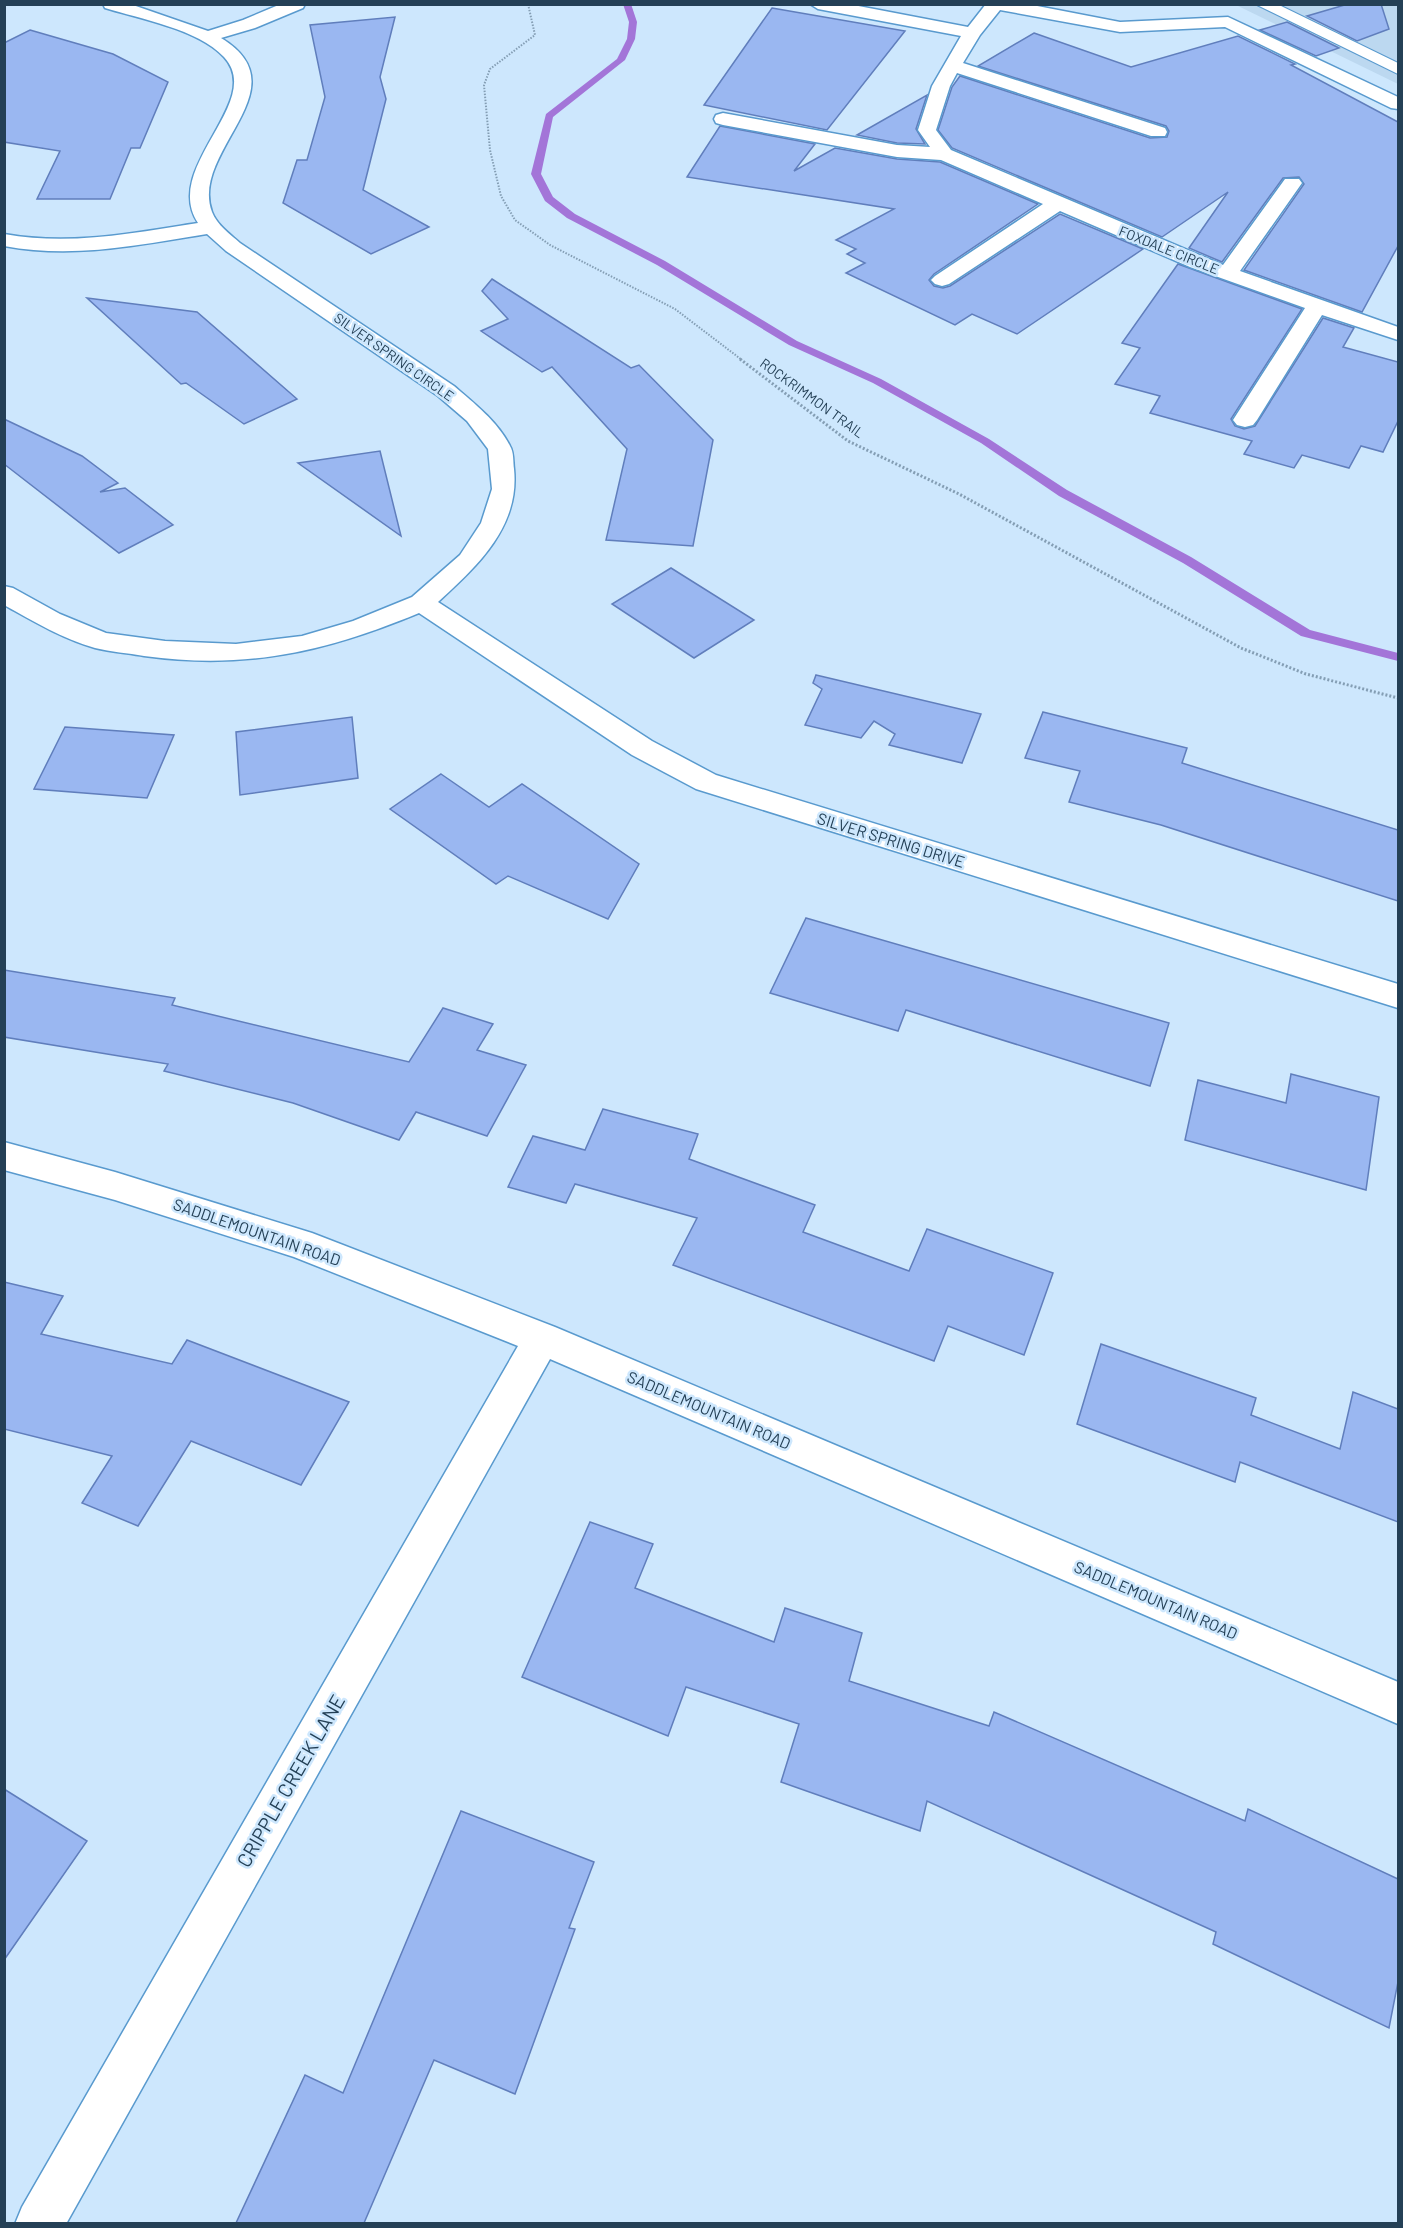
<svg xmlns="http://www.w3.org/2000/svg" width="1403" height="2228" font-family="Barlow,sans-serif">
	<rect width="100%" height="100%" fill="#cde7fd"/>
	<path fill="#bcd8f0" d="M 1236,5 L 1398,5 L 1398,84 Z"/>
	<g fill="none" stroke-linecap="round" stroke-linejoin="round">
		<path fill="#a375d8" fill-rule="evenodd" d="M 623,4 L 631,4 L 637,22 L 635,39 L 625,60 L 553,117 L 541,174 L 553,197 L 575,214 L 665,261 L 797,341 L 881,379 L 989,439 L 1067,490 L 1191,557 L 1310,630 L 1398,653 L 1398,661 L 1301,636 L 1183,563 L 1059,496 L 981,443 L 873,383 L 789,345 L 657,265 L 567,218 L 545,201 L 531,174 L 546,114 L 617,59 L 627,39 L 629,22 Z"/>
	</g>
	<g fill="#9ab7f1" stroke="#607ebc" stroke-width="1.5">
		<path d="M 1348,4 L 1381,4 L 1389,29 L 1357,41 L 1307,16 Z"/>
		<path d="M 772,8 L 905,31 L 827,130 L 704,105 Z"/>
		<path d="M 395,17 L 380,77 L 386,99 L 363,190 L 429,227 L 371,254 L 283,203 L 297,160 L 307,160 L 325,97 L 310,25 Z"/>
		<path d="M 1287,22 L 1339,48 L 1316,56 L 1260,30 Z"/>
		<path d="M 30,30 L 113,54 L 168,82 L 140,148 L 131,148 L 110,199 L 37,199 L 60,151 L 4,142 L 4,43 Z"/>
		<path d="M 1034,33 L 1131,67 L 1238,36 L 1295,64 L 1291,65 L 1398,122 L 1398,246 L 1362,312 L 1244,270 L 1304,184 L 1299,177 L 1283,178 L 1222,262 L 1189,248 L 1228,192 L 1162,237 L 952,148 L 938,130 L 952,87 L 960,76 L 1150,138 L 1167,137 L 1169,131 L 1166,126 L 978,66 Z"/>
		<path d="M 927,95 L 916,129 L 925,144 L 897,143 L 857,135 Z"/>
		<path d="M 720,126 L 815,144 L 794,171 L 835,148 L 897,159 L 940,162 L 1038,204 L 934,274 L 929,280 L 934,286 L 943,288 L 950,286 L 1060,214 L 1143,249 L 1017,334 L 972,314 L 955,325 L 846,273 L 865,263 L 847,254 L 856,249 L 836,240 L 894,209 L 687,177 Z"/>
		<path d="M 1178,264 L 1302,309 L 1231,419 L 1235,426 L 1244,429 L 1255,426 L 1323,318 L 1354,328 L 1343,347 L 1398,362 L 1398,421 L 1383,452 L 1361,446 L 1349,468 L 1302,455 L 1294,468 L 1244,454 L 1252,441 L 1150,413 L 1160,396 L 1115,384 L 1140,348 L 1122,343 Z"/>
		<path d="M 492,279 L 631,368 L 639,365 L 713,440 L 693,546 L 606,540 L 627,449 L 552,367 L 542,372 L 481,331 L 508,319 L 482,291 Z"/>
		<path d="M 87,298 L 197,312 L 297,399 L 244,424 L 186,383 L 181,384 Z"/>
		<path d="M 4,419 L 82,456 L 118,483 L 100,492 L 125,488 L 173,525 L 119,553 L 4,464 Z"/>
		<path d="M 380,451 L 401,536 L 298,463 Z"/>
		<path d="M 671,568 L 754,620 L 694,658 L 612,604 Z"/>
		<path d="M 816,675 L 981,714 L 962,763 L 889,745 L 895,734 L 874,721 L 861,738 L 805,725 L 822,689 L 813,683 Z"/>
		<path d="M 1043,712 L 1187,748 L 1182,763 L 1398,830 L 1398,901 L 1161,825 L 1069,802 L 1080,771 L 1025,758 Z"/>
		<path d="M 352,717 L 358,778 L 240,795 L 236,732 Z"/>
		<path d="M 65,727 L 174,735 L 147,798 L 34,789 Z"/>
		<path d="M 441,774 L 489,807 L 522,784 L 639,864 L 608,919 L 508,876 L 496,884 L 390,809 Z"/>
		<path d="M 806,918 L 1169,1023 L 1150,1086 L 906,1010 L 898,1031 L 770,993 Z"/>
		<path d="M 4,970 L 175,998 L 172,1005 L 409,1062 L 443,1008 L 493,1024 L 477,1050 L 526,1065 L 487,1136 L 416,1112 L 399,1140 L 293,1103 L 164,1071 L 168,1064 L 4,1037 Z"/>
		<path d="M 1291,1074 L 1379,1097 L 1366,1190 L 1185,1140 L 1198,1080 L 1286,1103 Z"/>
		<path d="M 603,1109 L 698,1134 L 689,1159 L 815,1205 L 803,1232 L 909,1271 L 927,1229 L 1053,1273 L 1024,1355 L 948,1326 L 934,1361 L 673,1265 L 697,1218 L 575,1184 L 566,1203 L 508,1187 L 533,1136 L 585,1150 Z"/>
		<path d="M 4,1282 L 63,1296 L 41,1334 L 172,1364 L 187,1340 L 349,1402 L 301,1485 L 191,1441 L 138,1526 L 82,1503 L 112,1456 L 4,1429 Z"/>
		<path d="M 1101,1344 L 1256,1398 L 1251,1415 L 1340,1449 L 1353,1392 L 1398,1409 L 1398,1522 L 1240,1462 L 1235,1482 L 1077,1424 Z"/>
		<path d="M 590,1522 L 653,1544 L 635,1588 L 774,1642 L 785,1608 L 862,1633 L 849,1681 L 989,1726 L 994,1712 L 1245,1821 L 1248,1809 L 1398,1879 L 1398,1982 L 1389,2028 L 1213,1944 L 1216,1932 L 927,1801 L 920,1831 L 781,1782 L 799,1724 L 686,1687 L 668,1736 L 522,1677 Z"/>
		<path d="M 4,1789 L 87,1841 L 4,1960 Z"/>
		<path d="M 461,1811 L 594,1862 L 569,1928 L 575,1929 L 515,2094 L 434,2060 L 364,2223 L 236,2223 L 305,2075 L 343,2093 Z"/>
	</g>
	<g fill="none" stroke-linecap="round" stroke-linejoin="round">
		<g stroke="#599ace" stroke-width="2">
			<path id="service" d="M 1255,4 L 1277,4 L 1398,63 L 1398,74 Z"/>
		</g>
		<g stroke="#599ace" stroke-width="3">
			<g id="minor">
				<path d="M 103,4 L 130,4 L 208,31 L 243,20 L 281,4 L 305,4 L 303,8 L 255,28 L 221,38 C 304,88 189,151 212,212 C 217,225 230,234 240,243 L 454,386 C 474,403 498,422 510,446 C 514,452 513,462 514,469 C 520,527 477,566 438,602 L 652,741 L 716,775 L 1398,984 L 1398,1008 L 696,789 L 632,755 L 419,613 C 325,652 246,670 144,656 C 128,653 111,652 95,648 C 63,639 33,621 4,605 L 4,586 L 13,588 L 60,614 L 106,633 L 165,641 L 236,644 L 302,636 L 353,621 L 412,597 L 460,555 L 481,523 L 492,489 L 488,449 L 467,421 L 438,396 L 226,251 L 207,234 C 138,245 74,259 4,246 L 4,234 C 71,246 132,233 198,223 C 161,167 266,102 224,57 C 198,29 140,19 105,8 Z"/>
				<path d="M 810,4 L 848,4 L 968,27 L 986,4 L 1027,4 L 1120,22 L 1228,17 L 1398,97 L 1398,109 L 1391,108 L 1225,27 L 1120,32 L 1000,10 L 980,35 L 963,63 L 1165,128 L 1167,132 L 1165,136 L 1151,136 L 957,73 L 950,86 L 936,130 L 951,150 L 1223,265 L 1285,179 L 1299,179 L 1302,183 L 1240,271 L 1398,327 L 1398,340 L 1322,315 L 1257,420 L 1253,425 L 1245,427 L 1237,425 L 1233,420 L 1305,308 L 1190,267 L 1060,211 L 949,284 L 942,286 L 935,284 L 931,280 L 935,276 L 1043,204 L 941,160 L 897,157 L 723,125 L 716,123 L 714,119 L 716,115 L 723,113 L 897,145 L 930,147 L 918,130 L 932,86 L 961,36 L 818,9 Z"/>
				<path d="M 4,1142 L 115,1172 L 312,1233 L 555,1327 L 1398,1682 L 1398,1724 L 550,1359 L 66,2224 L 15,2224 L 22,2207 L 518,1346 L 294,1257 L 115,1200 L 4,1170 Z"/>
			</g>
		</g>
		<path stroke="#849eb4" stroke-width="2" stroke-dasharray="1.5 1.5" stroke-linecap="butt" d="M 528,4 L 535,35 L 490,69 L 484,85 L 490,150 L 501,196 L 515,220 L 550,245 L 675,309 L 742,360"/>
		<path stroke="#849eb4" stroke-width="3" stroke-dasharray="2 2" stroke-linecap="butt" d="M 740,359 L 848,441 L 959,494 L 1241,648 L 1306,674 L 1398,698"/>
		<use href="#service" fill="#fff" fill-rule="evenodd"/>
		<use href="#minor" fill="#fff" fill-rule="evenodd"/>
	</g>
	<g text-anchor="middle" stroke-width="5" stroke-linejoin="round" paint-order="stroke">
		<g font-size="14" fill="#244056" stroke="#cde7fd">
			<text transform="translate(1169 250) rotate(22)" y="5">FOXDALE CIRCLE</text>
			<text transform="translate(394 357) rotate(35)" y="5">SILVER SPRING CIRCLE</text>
			<text transform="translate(812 398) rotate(36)" y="5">ROCKRIMMON TRAIL</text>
		</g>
		<g font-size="16" fill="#244056" stroke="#cde7fd">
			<text transform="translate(891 840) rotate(17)" y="6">SILVER SPRING DRIVE</text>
			<text transform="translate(257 1232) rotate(19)" y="6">SADDLEMOUNTAIN ROAD</text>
			<text transform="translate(709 1410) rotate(23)" y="6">SADDLEMOUNTAIN ROAD</text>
			<text transform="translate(1156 1600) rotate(23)" y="6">SADDLEMOUNTAIN ROAD</text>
		</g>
		<g font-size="20" fill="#244056" stroke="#cde7fd">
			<text transform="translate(291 1781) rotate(-60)" y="7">CRIPPLE CREEK LANE</text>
		</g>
	</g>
	<rect width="1403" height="2228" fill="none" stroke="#244056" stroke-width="12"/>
</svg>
